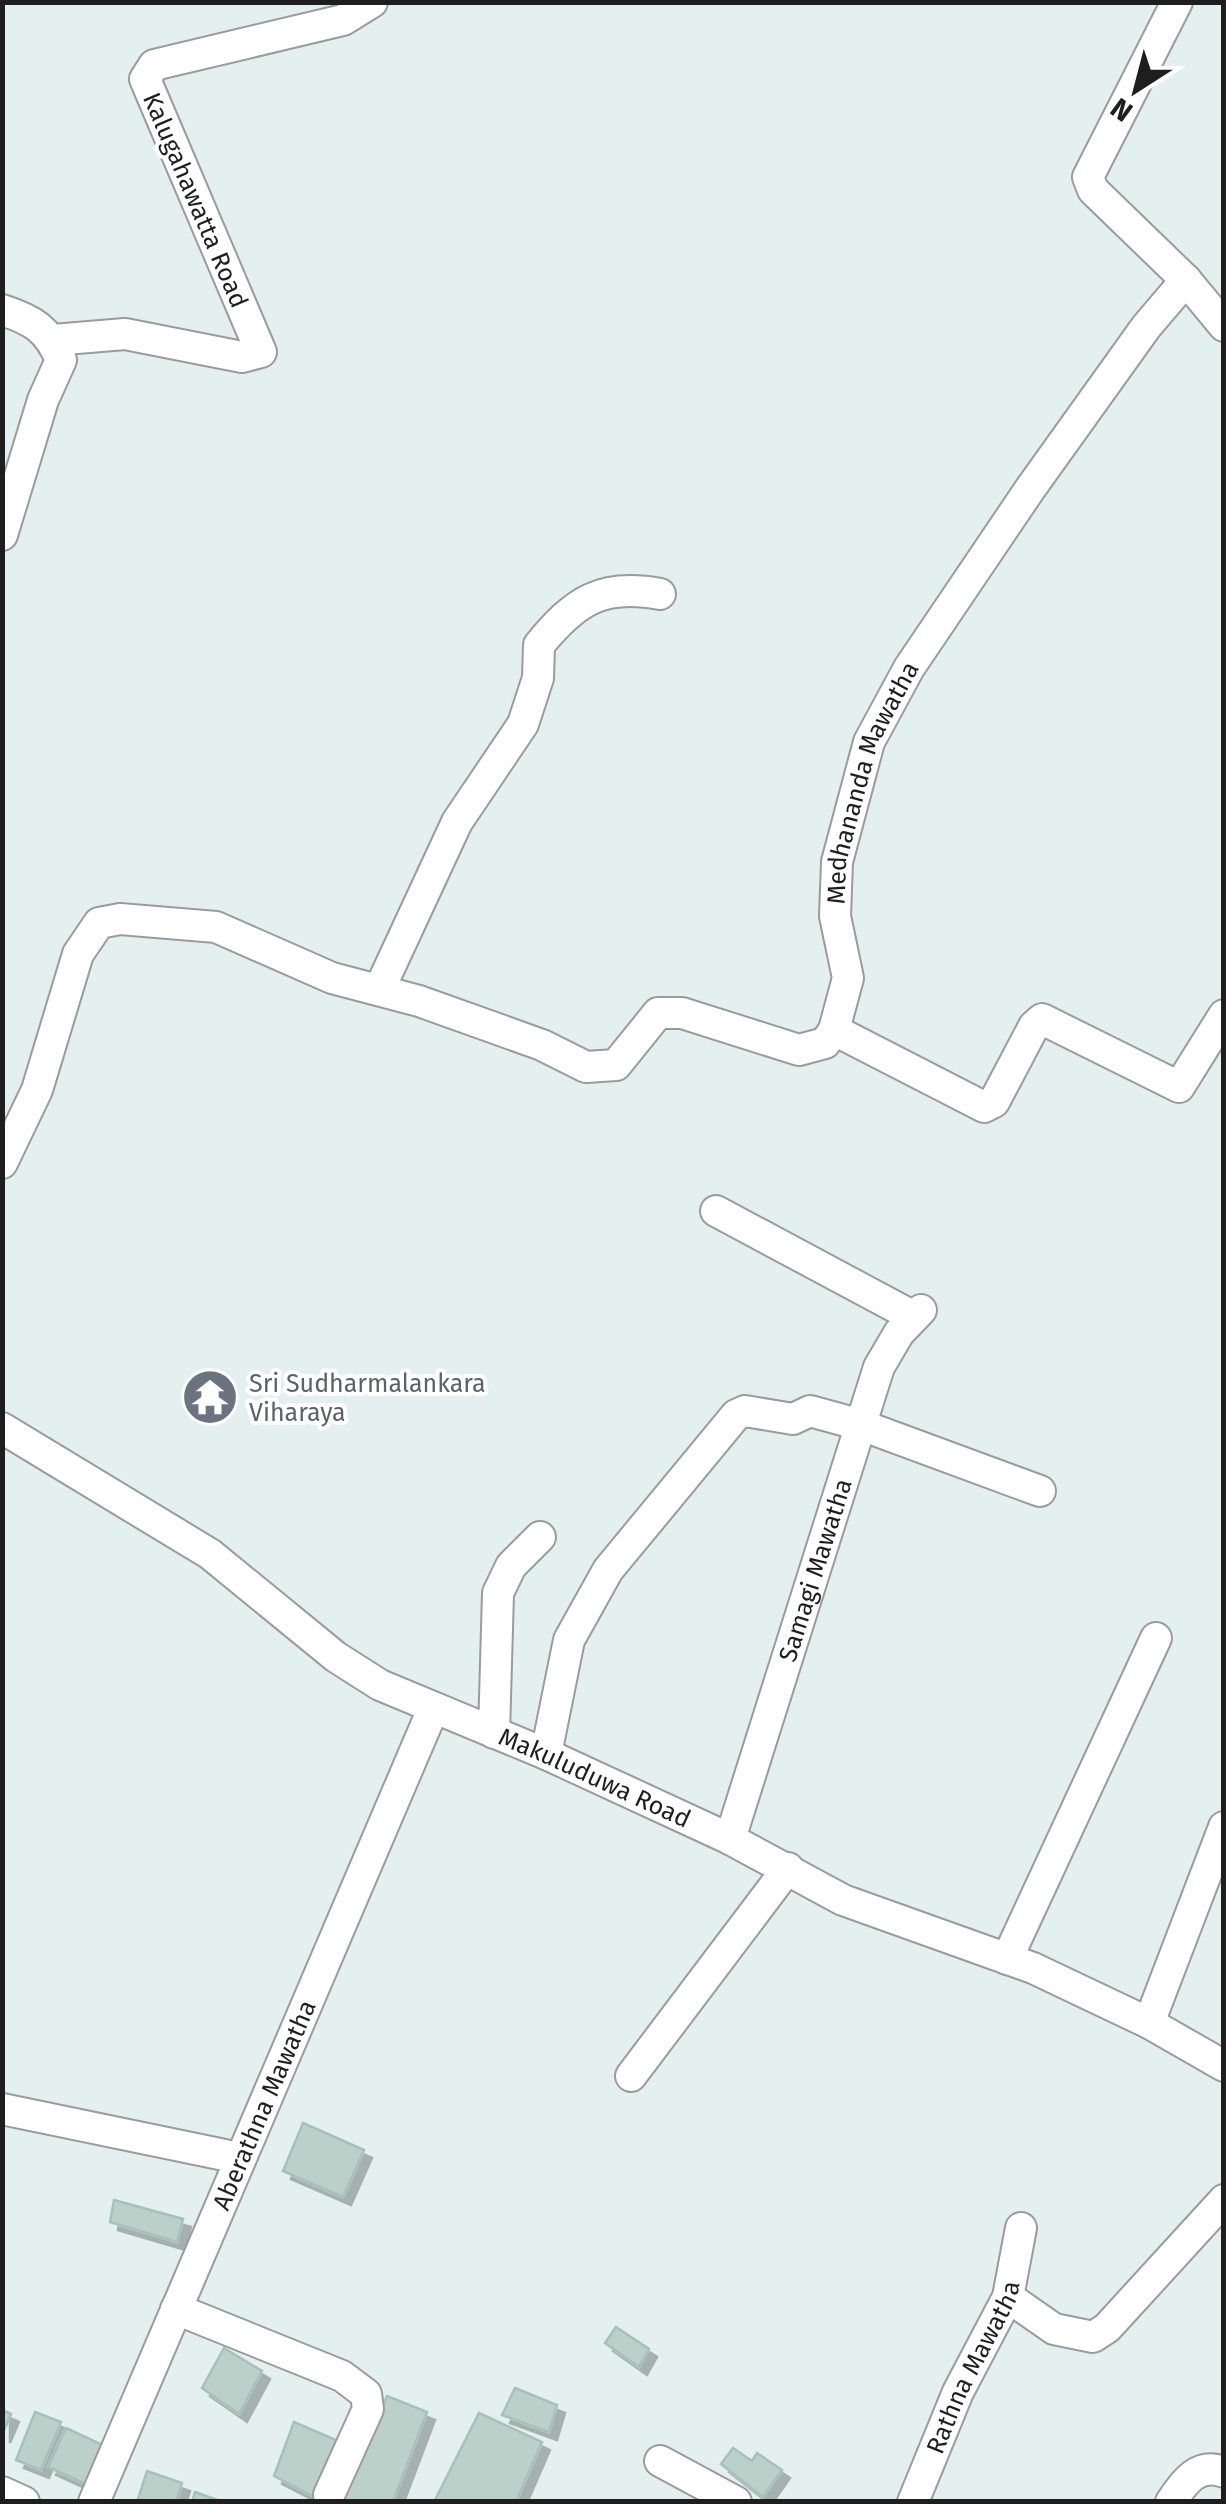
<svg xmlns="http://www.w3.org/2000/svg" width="1226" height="2504" font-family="'Fira Sans',sans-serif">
	<defs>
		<filter id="shadow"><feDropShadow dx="8" dy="8" stdDeviation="0" flood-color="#0004"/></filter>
	</defs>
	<rect width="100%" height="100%" fill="#e3f0ef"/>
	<g fill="#bcd0ca" stroke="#a5c2ba" stroke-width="2.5" filter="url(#shadow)">
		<path d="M 303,2123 L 364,2150 L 343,2197 L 283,2171 Z"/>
		<path d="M 114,2200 L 183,2219 L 177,2242 L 110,2222 Z"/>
		<path d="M 616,2327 L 649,2349 L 639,2367 L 605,2343 Z"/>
		<path d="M 224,2348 L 262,2371 L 239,2414 L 202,2388 Z"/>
		<path d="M 515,2388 L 557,2405 L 549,2432 L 502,2415 Z"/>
		<path d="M 387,2396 L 427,2412 L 393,2502 L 340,2502 Z"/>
		<path d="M 2,2410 L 11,2414 L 2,2435 Z"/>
		<path d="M 35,2412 L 61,2422 L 41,2470 L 16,2460 Z"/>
		<path d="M 479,2413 L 542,2442 L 516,2502 L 434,2502 Z"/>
		<path d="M 294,2422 L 338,2441 L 313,2496 L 274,2476 Z"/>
		<path d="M 66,2428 L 105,2446 L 88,2485 L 48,2467 Z"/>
		<path d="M 733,2448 L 752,2461 L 757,2453 L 782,2470 L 763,2497 L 721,2464 Z"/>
		<path d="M 147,2471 L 182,2483 L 176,2502 L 137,2502 Z"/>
		<path d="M 195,2492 L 223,2502 L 192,2502 Z"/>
	</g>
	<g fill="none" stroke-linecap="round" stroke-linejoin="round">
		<g stroke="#9b9b9b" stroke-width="34">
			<g id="minor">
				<path d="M 1177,2 L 1088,177 L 1093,190 L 1186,280"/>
				<path d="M 2,310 C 33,320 48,329 61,360 L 43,400 L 2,535"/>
				<path d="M 53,340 L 125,334 L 242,357 L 261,352 L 145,79 L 154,65 L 343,20 L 372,2"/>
				<path d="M 380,988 L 457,822 L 523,724 L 538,678 L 539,645 C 575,601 602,583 660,594"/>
				<path d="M 834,1030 L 984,1107 L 994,1102 L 1034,1026 L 1042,1019 L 1179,1087 L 1224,1015"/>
				<path id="s1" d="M 2,1163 L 37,1090 L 78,954 L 99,923 L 120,919 L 216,927 L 332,978 L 419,1001 L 542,1045 L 586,1067 L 616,1065 L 658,1013 L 682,1013 L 799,1050 L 825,1043 L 834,1030 L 848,978 L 835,916 L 837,862 L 869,742 L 909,668 L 1030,489 L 1146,327 L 1186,280 L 1224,326"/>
				<path d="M 716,1211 L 914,1317"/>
				<path id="s2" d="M 2,1428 L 210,1554 L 336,1657 L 380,1685 L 546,1754 L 730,1839 L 843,1900 L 1033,1968 L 1149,2023 L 1224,2066"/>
				<path d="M 494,1733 L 498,1593 L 511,1566 L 540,1537"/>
				<path d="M 546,1754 L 569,1640 L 608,1570 L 736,1415 L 745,1411 L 793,1419 L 810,1411 L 861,1425 L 1040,1491"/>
				<path id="s3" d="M 730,1839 L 879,1367 L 899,1333 L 921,1310"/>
				<path d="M 1007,1959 L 1156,1638"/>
				<path d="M 1149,2023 L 1224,1827"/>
				<path d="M 631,2076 L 788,1868"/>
				<path d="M 2,2109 L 239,2158"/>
				<path d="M 1008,2297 L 1054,2329 L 1093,2337 L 1107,2328 L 1224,2200"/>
				<path d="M 176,2309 L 342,2376 L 366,2394 L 368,2409 L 329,2495"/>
				<path d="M 660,2461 L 736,2502"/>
				<path d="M 2,2492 L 24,2502"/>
				<path id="s4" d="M 94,2502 L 433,1709"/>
				<path id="s5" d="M 913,2502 L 958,2392 L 1008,2297 L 1021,2228"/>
				<path d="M 1171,2502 C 1184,2482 1198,2462 1224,2472"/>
			</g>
		</g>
		<use href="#minor" stroke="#fff" stroke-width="30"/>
	</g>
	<defs>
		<g id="temple-disc" transform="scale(2.875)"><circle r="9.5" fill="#6b7280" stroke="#fff"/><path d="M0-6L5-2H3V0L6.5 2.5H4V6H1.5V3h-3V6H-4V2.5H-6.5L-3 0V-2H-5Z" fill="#fff"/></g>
	</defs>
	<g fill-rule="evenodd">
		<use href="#temple-disc" x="210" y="1397"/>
	</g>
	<g text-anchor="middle" stroke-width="8" stroke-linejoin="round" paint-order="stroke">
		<g font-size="25" fill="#1e1e1e" stroke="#fff">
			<text transform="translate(196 200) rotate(67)" y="9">Kalugahawatta Road</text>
			<text dy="9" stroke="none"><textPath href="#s1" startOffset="1318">Medhananda Mawatha</textPath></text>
			<text dy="9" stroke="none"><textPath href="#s3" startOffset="282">Samagi Mawatha</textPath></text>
			<text dy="9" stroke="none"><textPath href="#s2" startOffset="692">Makuluduwa Road</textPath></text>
			<text dy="9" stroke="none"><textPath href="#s4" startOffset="432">Aberathna Mawatha</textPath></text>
			<text dy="9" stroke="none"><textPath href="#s5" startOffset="148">Rathna Mawatha</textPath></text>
		</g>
		<g font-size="25" fill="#5b616d" stroke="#fff" text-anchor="start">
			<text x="249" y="1392">Sri Sudharmalankara<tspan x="249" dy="29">Viharaya</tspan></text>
		</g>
	</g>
	<rect width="1226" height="2504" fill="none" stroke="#1e1e1e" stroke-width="10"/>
	<g transform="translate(1136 90) rotate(216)" stroke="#ffffff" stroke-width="8" paint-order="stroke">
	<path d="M0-8L18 38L0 25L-18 38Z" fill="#1e1e1e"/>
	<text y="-15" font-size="28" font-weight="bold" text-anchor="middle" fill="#1e1e1e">N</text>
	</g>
</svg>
